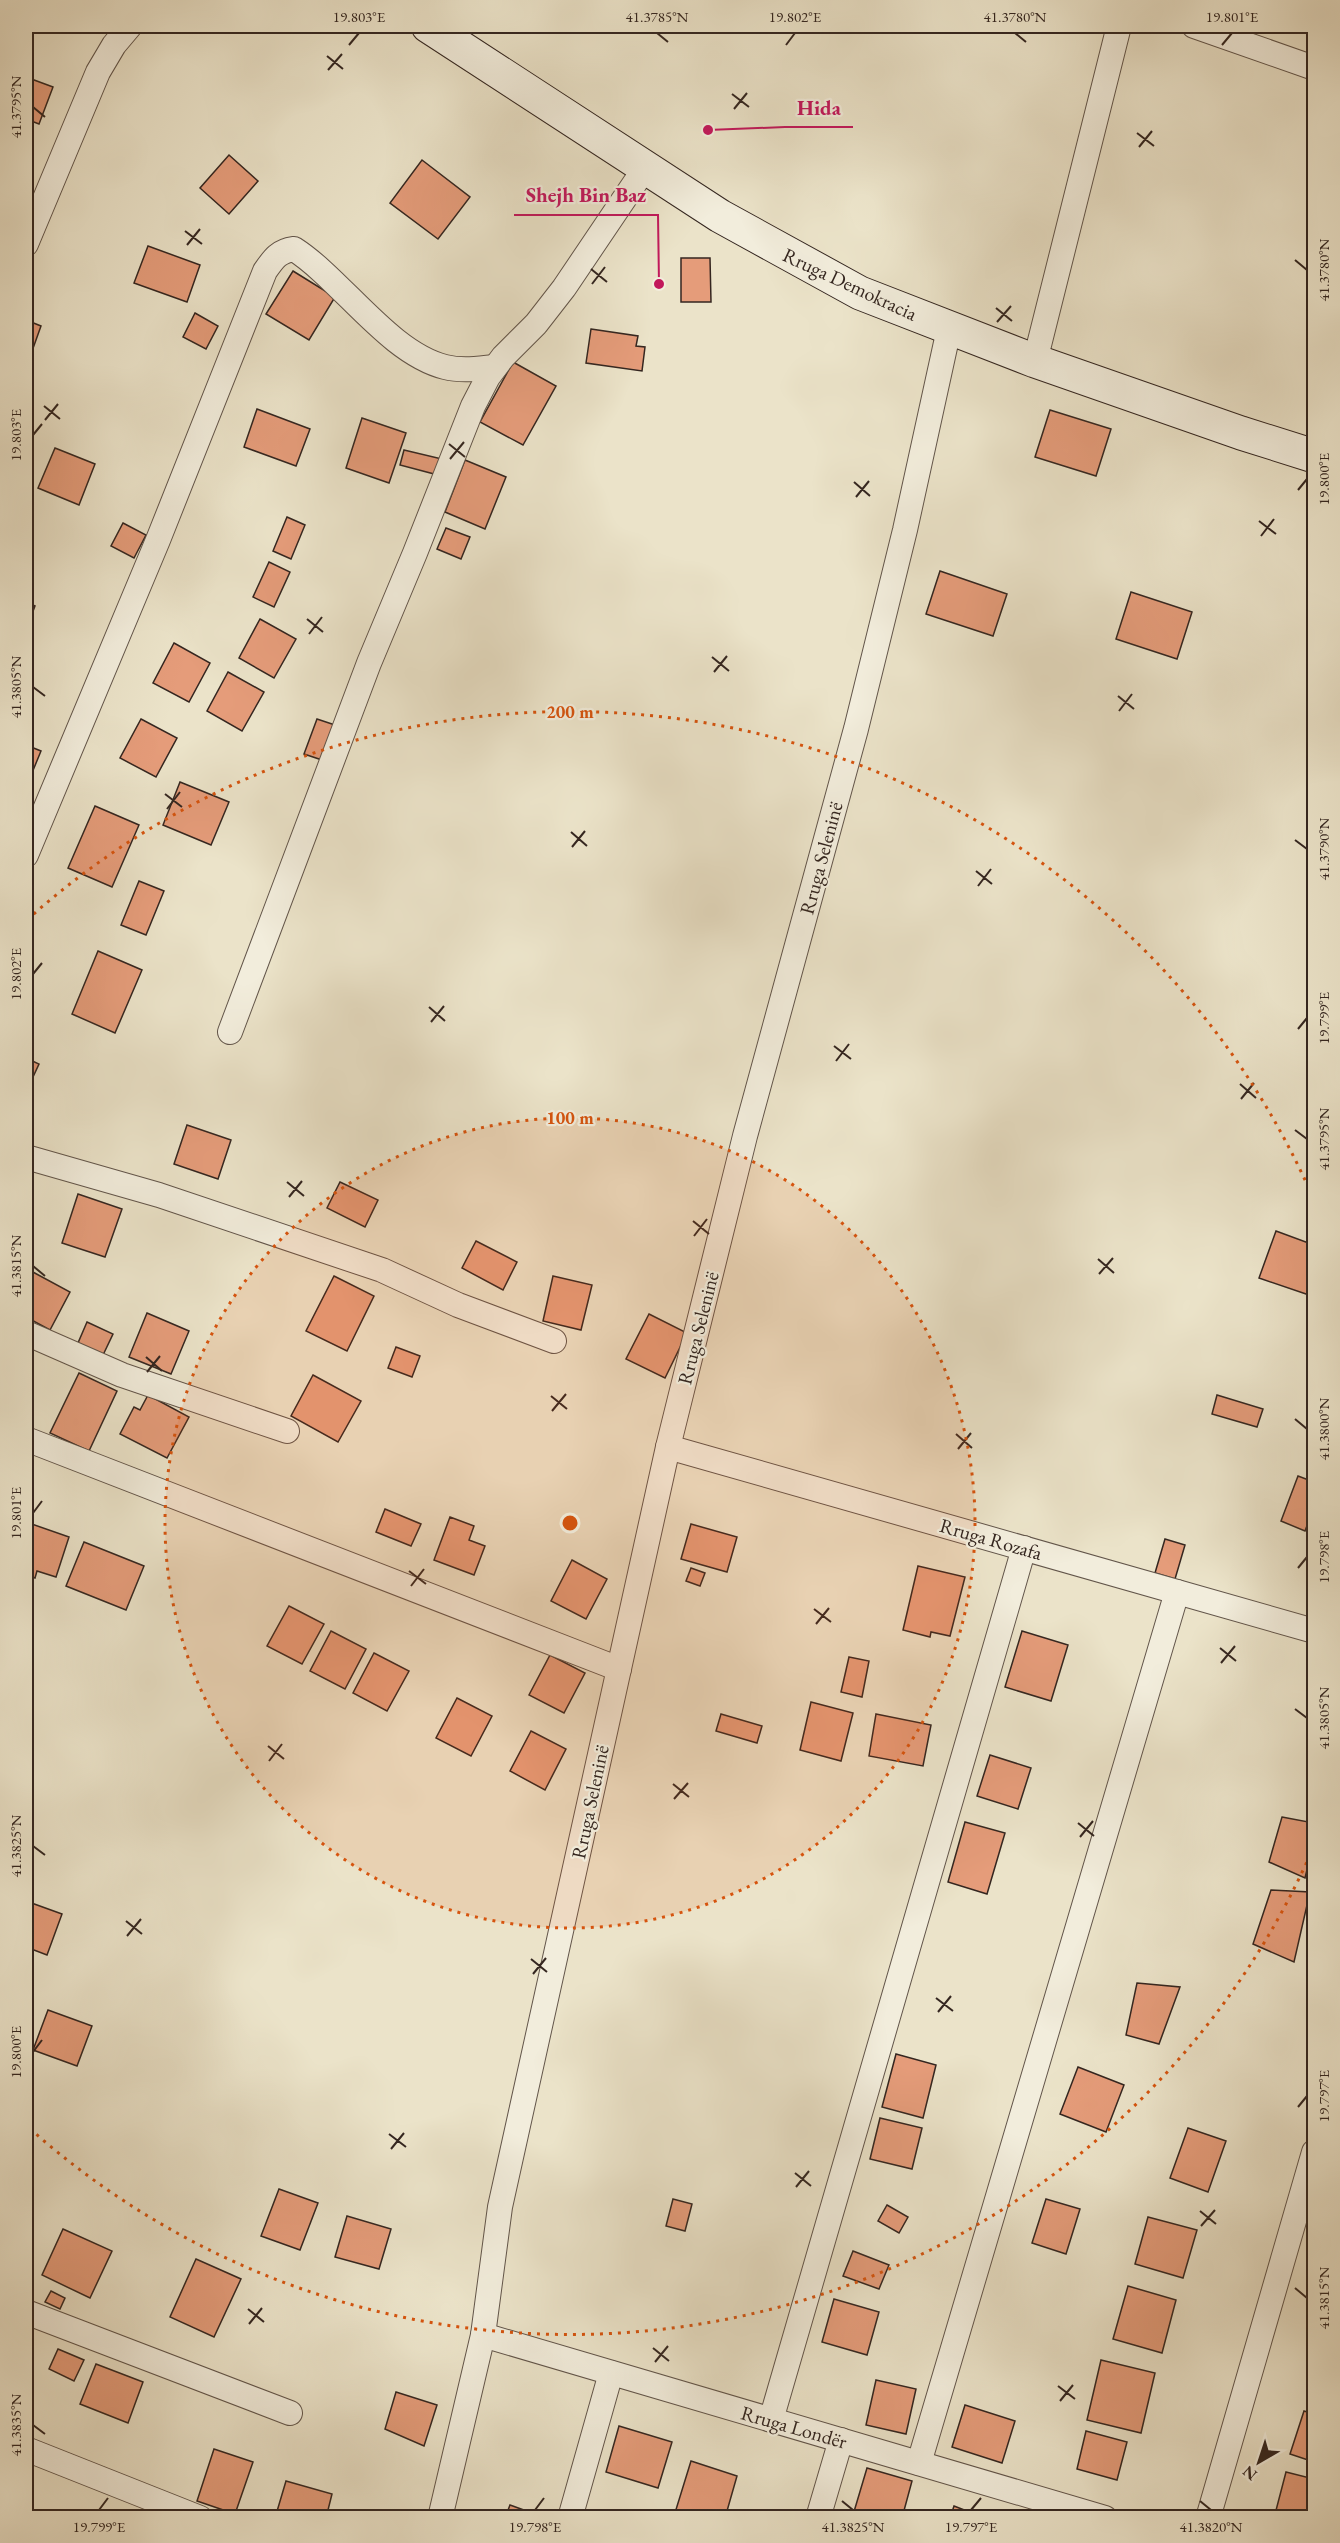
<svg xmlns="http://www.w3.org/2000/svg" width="1340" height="2543" font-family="'EB Garamond',serif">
	<rect width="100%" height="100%" fill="#ebe3c9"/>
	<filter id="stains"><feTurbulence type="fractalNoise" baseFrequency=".00333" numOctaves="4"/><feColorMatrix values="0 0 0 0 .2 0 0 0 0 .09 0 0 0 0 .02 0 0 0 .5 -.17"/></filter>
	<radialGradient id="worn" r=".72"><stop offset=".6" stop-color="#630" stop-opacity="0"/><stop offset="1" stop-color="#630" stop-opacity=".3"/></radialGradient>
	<g fill="#e59c7a" stroke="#342620" stroke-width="1.5">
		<path d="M 26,77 L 53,87 L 39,124 L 26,119 Z"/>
		<path d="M 229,155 L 258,181 L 229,214 L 200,188 Z"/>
		<path d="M 422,160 L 470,197 L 438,239 L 390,203 Z"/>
		<path d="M 148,246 L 200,265 L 187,302 L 134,283 Z"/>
		<path d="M 681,258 L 710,258 L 711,302 L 681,302 Z"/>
		<path d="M 293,271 L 335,297 L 309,340 L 266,314 Z"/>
		<path d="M 195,313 L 218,326 L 206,349 L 183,337 Z"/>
		<path d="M 26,320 L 41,326 L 26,368 Z"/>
		<path d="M 591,329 L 638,336 L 636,346 L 645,347 L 642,371 L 586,363 Z"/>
		<path d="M 513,362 L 556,386 L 523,445 L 480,422 Z"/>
		<path d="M 257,409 L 310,429 L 296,466 L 244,447 Z"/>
		<path d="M 1050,410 L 1111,429 L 1096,476 L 1035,457 Z"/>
		<path d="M 362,418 L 406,433 L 389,483 L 346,468 Z"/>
		<path d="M 55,448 L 95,464 L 79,505 L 38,488 Z"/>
		<path d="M 404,450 L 442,459 L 438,475 L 400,465 Z"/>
		<path d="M 465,460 L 506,477 L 485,529 L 445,512 Z"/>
		<path d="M 287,517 L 305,525 L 291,559 L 273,551 Z"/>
		<path d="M 123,523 L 146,535 L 134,558 L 111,546 Z"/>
		<path d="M 446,528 L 470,537 L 461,559 L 437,549 Z"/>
		<path d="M 269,562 L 290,572 L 274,607 L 253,597 Z"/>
		<path d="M 940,571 L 1007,594 L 993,636 L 926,614 Z"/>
		<path d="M 1131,592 L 1192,612 L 1177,659 L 1116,639 Z"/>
		<path d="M 26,602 L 35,606 L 26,630 Z"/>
		<path d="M 260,619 L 296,639 L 274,678 L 239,658 Z"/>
		<path d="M 174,643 L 210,663 L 189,702 L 153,683 Z"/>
		<path d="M 228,672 L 264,692 L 242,731 L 207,711 Z"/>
		<path d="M 141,719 L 177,738 L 156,777 L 120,758 Z"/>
		<path d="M 317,719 L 335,725 L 322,760 L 304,754 Z"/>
		<path d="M 26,745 L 41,751 L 27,785 L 26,784 Z"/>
		<path d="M 180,782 L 229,802 L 211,845 L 163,825 Z"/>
		<path d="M 95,806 L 139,825 L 112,887 L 68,868 Z"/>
		<path d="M 139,881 L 164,891 L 146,935 L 121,925 Z"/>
		<path d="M 98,951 L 142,970 L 115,1033 L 72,1014 Z"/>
		<path d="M 26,1058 L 39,1064 L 26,1092 Z"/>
		<path d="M 187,1125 L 231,1140 L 218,1179 L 174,1164 Z"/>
		<path d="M 340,1182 L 378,1200 L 365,1227 L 327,1208 Z"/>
		<path d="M 78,1194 L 122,1209 L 105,1257 L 62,1243 Z"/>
		<path d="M 1276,1231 L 1314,1245 L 1314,1280 L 1309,1295 L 1259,1278 Z"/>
		<path d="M 476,1241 L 517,1262 L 503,1290 L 462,1268 Z"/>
		<path d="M 31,1271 L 70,1292 L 50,1330 L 26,1317 L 26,1282 Z"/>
		<path d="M 334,1276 L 374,1296 L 347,1351 L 306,1331 Z"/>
		<path d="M 553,1276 L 592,1285 L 581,1330 L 543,1321 Z"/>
		<path d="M 147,1313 L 189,1331 L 171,1374 L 129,1357 Z"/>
		<path d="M 649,1314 L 687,1333 L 665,1378 L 626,1359 Z"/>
		<path d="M 87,1322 L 113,1334 L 103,1355 L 78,1343 Z"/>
		<path d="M 1314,1343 L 1314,1372 L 1307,1369 Z"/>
		<path d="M 396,1347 L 420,1356 L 412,1377 L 388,1368 Z"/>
		<path d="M 79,1373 L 117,1391 L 89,1451 L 50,1433 Z"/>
		<path d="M 313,1375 L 361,1401 L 338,1442 L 291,1416 Z"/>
		<path d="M 148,1395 L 189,1417 L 167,1458 L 120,1434 L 134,1407 L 140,1410 Z"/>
		<path d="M 1217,1395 L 1263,1409 L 1257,1427 L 1212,1414 Z"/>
		<path d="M 1298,1476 L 1314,1482 L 1314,1507 L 1305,1531 L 1281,1521 Z"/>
		<path d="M 385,1509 L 421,1524 L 411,1546 L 376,1532 Z"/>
		<path d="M 450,1517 L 474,1526 L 469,1540 L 485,1546 L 474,1575 L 434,1560 Z"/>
		<path d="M 26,1522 L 69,1537 L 56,1577 L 37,1571 L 35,1578 L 26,1575 Z"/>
		<path d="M 691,1524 L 737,1537 L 727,1572 L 681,1559 Z"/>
		<path d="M 1165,1539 L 1185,1545 L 1175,1579 L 1155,1573 Z"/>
		<path d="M 84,1542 L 144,1566 L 126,1610 L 66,1586 Z"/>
		<path d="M 572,1560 L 607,1579 L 586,1619 L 551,1601 Z"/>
		<path d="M 918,1566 L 965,1577 L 950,1636 L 931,1632 L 930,1637 L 903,1630 Z"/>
		<path d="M 691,1568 L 705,1573 L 700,1586 L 686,1581 Z"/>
		<path d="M 289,1606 L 324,1624 L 302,1664 L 267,1646 Z"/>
		<path d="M 331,1631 L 366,1649 L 345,1689 L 310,1671 Z"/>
		<path d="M 1022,1631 L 1068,1645 L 1051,1701 L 1005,1687 Z"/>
		<path d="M 374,1653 L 409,1671 L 387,1711 L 353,1693 Z"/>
		<path d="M 550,1655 L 585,1673 L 564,1713 L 529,1695 Z"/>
		<path d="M 849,1657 L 869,1661 L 862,1697 L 841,1692 Z"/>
		<path d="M 457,1698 L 492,1716 L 471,1756 L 436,1738 Z"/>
		<path d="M 811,1702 L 853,1713 L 841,1761 L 800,1750 Z"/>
		<path d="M 721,1714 L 762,1726 L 757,1743 L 716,1731 Z"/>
		<path d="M 876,1714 L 931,1725 L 923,1766 L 869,1756 Z"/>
		<path d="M 531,1731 L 566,1749 L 545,1790 L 510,1771 Z"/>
		<path d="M 990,1755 L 1031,1768 L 1018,1809 L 977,1796 Z"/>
		<path d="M 1282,1817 L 1314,1823 L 1314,1841 L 1305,1878 L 1269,1862 Z"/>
		<path d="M 965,1822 L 1005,1833 L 987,1894 L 948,1882 Z"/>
		<path d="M 1271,1890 L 1310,1892 L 1294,1962 L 1253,1944 Z"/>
		<path d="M 26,1901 L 62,1914 L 47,1955 L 26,1947 Z"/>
		<path d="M 1137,1983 L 1180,1987 L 1159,2044 L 1126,2035 Z"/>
		<path d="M 48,2010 L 92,2026 L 77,2066 L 33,2050 Z"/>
		<path d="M 896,2054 L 936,2065 L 923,2118 L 882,2107 Z"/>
		<path d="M 1078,2067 L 1124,2085 L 1106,2132 L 1060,2114 Z"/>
		<path d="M 880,2118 L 922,2128 L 912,2169 L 870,2159 Z"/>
		<path d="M 1188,2128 L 1226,2141 L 1208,2192 L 1170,2178 Z"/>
		<path d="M 279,2189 L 318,2203 L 300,2250 L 261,2236 Z"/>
		<path d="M 673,2199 L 692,2204 L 685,2231 L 666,2226 Z"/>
		<path d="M 1046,2199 L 1080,2209 L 1066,2254 L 1032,2243 Z"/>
		<path d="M 887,2205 L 908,2217 L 899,2233 L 878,2221 Z"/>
		<path d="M 347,2216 L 391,2229 L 379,2269 L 335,2257 Z"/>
		<path d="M 1148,2217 L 1197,2230 L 1183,2278 L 1135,2264 Z"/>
		<path d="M 63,2229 L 112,2251 L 90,2298 L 42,2275 Z"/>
		<path d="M 853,2251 L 889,2265 L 879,2289 L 843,2276 Z"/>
		<path d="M 196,2259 L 241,2279 L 214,2337 L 170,2317 Z"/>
		<path d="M 1128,2286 L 1176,2300 L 1162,2353 L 1113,2339 Z"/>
		<path d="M 51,2291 L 65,2298 L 60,2309 L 45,2302 Z"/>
		<path d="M 834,2299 L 879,2312 L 867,2355 L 822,2342 Z"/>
		<path d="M 58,2349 L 84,2360 L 74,2381 L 49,2369 Z"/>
		<path d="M 1101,2360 L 1155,2373 L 1141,2433 L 1087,2420 Z"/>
		<path d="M 96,2364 L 143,2382 L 128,2423 L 80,2404 Z"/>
		<path d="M 876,2380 L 916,2389 L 906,2434 L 866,2425 Z"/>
		<path d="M 396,2392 L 437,2405 L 424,2446 L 385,2429 Z"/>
		<path d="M 965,2405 L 1015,2421 L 1002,2463 L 952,2447 Z"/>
		<path d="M 1304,2411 L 1314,2414 L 1314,2462 L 1290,2454 Z"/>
		<path d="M 619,2426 L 672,2442 L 658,2488 L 606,2472 Z"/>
		<path d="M 1086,2431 L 1127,2442 L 1117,2480 L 1077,2469 Z"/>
		<path d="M 214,2449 L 253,2462 L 235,2514 L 197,2501 Z"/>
		<path d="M 691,2461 L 737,2476 L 725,2518 L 674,2516 Z"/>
		<path d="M 867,2468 L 912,2481 L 902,2518 L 864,2518 L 853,2515 Z"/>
		<path d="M 1286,2472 L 1314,2479 L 1314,2518 L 1274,2518 Z"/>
		<path d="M 286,2481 L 332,2494 L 326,2518 L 275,2518 Z"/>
		<path d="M 510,2505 L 546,2518 L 505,2518 Z"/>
		<path d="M 954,2506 L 985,2518 L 950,2518 Z"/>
	</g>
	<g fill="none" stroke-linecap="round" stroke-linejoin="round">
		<g stroke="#62554a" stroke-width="26">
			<g id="minor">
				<path d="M 1194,26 L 1314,68"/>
				<path d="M 26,244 L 98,72 L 114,45 L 130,26"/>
				<path d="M 1035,361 L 1119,26"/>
				<path d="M 26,855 L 158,540 L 265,271 C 274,258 279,251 294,249 C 342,280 389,353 445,367 C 461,371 478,369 495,367"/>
				<path d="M 230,1032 L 369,663 L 415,553 L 473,406 L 488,377 L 503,357 L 536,324 L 564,288 L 645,168"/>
				<path d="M 26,1157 L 159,1195 L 382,1270 L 458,1305 L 554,1341"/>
				<path d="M 26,1333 L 122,1375 L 287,1431"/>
				<path d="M 26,1439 L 619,1669"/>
				<path d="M 668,1447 L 1314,1631"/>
				<path d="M 26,2312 L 290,2413"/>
				<path d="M 483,2335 L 1105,2518"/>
				<path d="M 771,2420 L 1024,1548"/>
				<path d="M 26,2449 L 200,2518"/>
				<path d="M 919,2463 L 1177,1592"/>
				<path d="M 440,2518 L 483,2335 L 500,2207 L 668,1447 L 745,1136 L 856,729 L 905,530 L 949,329"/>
				<path d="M 570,2518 L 611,2373"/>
				<path d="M 818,2518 L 841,2440"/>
				<path d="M 1208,2518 L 1314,2152"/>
			</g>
		</g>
		<g stroke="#342620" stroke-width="35">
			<path id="secondary" d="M 428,26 L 720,216 L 860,293 L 1035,361 L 1241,433 L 1314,456"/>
		</g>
		<use href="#minor" stroke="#f2eddc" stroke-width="24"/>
		<use href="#secondary" stroke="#f2eddc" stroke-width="33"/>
	</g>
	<path fill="none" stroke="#342620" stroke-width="2" d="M 657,33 L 668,42M 1015,33 L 1026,42M 349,45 L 359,33M 786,45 L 795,33M 1222,45 L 1232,33M 327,56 L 343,69M 328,70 L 342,54M 732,94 L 749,107M 33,107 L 45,117M 734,109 L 747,93M 1137,133 L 1154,146M 1139,147 L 1152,131M 185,231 L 202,244M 187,245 L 200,229M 1295,260 L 1307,270M 591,269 L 607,282M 592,284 L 605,267M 996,308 L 1012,321M 997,322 L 1011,306M 44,406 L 60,419M 45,420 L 58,404M 33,435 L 42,424M 449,444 L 465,457M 450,459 L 464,442M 854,482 L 870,496M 1298,490 L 1307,479M 856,497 L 869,481M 1259,521 L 1276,534M 1261,536 L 1274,519M 307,619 L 323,632M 309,634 L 322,617M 712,657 L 729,671M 714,672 L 727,656M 33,687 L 45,696M 1118,696 L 1134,709M 1119,711 L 1132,694M 165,794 L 182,807M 167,809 L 180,792M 571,832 L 587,846M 1295,840 L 1307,849M 572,847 L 585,831M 976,871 L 992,884M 978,886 L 991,869M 33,974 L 42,963M 429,1007 L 445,1021M 431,1022 L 444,1006M 1298,1029 L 1307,1018M 834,1046 L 851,1059M 836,1061 L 849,1044M 1240,1084 L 1256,1098M 1241,1099 L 1254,1083M 1295,1130 L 1307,1139M 287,1182 L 304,1196M 289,1197 L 302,1181M 693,1221 L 709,1234M 694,1236 L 707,1219M 1098,1259 L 1114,1273M 33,1266 L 45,1276M 1099,1274 L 1113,1258M 146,1357 L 162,1371M 147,1372 L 160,1356M 551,1396 L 567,1409M 552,1411 L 566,1394M 1295,1419 L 1307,1429M 956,1434 L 972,1448M 958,1449 L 971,1433M 33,1513 L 42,1501M 1298,1568 L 1307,1557M 409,1571 L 426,1584M 411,1586 L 424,1569M 814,1609 L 831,1622M 816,1624 L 829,1608M 1220,1648 L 1236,1661M 1221,1663 L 1235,1646M 1295,1709 L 1307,1718M 268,1746 L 284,1759M 269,1761 L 282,1744M 673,1784 L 689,1797M 674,1799 L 688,1783M 1078,1823 L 1094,1836M 1080,1837 L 1093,1821M 33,1846 L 45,1855M 126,1921 L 142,1934M 127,1936 L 141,1919M 531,1959 L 547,1972M 533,1974 L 546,1958M 936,1998 L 953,2011M 938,2012 L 951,1996M 33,2052 L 42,2040M 1298,2107 L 1307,2096M 389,2134 L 406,2147M 391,2149 L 404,2133M 795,2173 L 811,2186M 796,2187 L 809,2171M 1200,2211 L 1216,2224M 1201,2226 L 1215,2210M 1295,2288 L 1307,2298M 248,2309 L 264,2322M 249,2324 L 262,2308M 653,2348 L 669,2361M 655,2362 L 668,2346M 1058,2386 L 1075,2399M 1060,2401 L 1073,2385M 33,2425 L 45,2434M 842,2501 L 853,2510M 1200,2501 L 1211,2510M 99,2510 L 108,2498M 535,2510 L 544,2498M 971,2510 L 981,2498"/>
	<circle cx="570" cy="1523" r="405" fill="#d6540e" fill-opacity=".12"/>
	<g fill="none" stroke="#d6540e" stroke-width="3" stroke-dasharray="3 6">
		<circle cx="570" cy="1523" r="405"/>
		<path d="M1314 1846A811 811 0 0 1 27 2126M27 920A811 811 0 0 1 1314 1200"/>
	</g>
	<g text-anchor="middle" stroke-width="4.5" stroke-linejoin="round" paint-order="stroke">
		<g font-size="20" fill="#342620" stroke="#f2eddc">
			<text transform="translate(850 284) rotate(25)" y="7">Rruga Demokracia</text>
			<text transform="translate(821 858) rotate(-75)" y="7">Rruga Seleninë</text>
			<text transform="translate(698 1328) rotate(-76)" y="7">Rruga Seleninë</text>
			<text transform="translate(991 1539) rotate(16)" y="7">Rruga Rozafa</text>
			<text transform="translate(590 1802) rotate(-78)" y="7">Rruga Seleninë</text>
			<text transform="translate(794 2427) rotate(16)" y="7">Rruga Londër</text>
		</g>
	</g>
	<circle cx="570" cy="1523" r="9" fill="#d6540e" stroke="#f2eddc" stroke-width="3"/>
	<g font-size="18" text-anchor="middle" font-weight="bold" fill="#d6540e" stroke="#f2eddc" stroke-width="4.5" stroke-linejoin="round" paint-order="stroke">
		<text x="570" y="718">200 m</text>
		<text x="570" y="1124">100 m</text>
	</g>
	<path fill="none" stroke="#c2185b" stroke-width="2" d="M708 130L785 127H853M659 284L658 215H514"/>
	<g fill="#c2185b" stroke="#f2eddc" stroke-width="2">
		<circle cx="708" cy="130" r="6"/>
		<circle cx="659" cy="284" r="6"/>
	</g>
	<g font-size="21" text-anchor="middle" font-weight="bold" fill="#c2185b" stroke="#f2eddc" stroke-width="4.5" stroke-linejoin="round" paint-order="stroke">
		<text x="819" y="115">Hida</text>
		<text x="586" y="202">Shejh Bin Baz</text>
	</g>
	<rect width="1340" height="2543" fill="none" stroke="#ebe3c9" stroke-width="66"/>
	<g transform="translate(1259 2462) rotate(219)" stroke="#f2eddc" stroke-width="4.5" paint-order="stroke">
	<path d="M0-4.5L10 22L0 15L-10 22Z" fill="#342620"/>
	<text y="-9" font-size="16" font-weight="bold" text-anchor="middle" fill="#342620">N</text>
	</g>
	<rect x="33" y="33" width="1274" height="2477" fill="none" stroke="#342620" stroke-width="2"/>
	<g font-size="15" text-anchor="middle" fill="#342620">
		<text x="359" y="22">19.803°E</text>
		<text x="657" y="22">41.3785°N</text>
		<text x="795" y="22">19.802°E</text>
		<text x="1015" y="22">41.3780°N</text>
		<text x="1232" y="22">19.801°E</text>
		<text transform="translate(16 107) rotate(-90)" y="5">41.3795°N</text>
		<text transform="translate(1324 270) rotate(-90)" y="5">41.3780°N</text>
		<text transform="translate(16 435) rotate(-90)" y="5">19.803°E</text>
		<text transform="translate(1324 479) rotate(-90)" y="5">19.800°E</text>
		<text transform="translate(16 687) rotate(-90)" y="5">41.3805°N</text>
		<text transform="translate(1324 849) rotate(-90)" y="5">41.3790°N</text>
		<text transform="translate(16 974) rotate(-90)" y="5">19.802°E</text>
		<text transform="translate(1324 1018) rotate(-90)" y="5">19.799°E</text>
		<text transform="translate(1324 1139) rotate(-90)" y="5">41.3795°N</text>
		<text transform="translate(16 1266) rotate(-90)" y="5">41.3815°N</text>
		<text transform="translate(1324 1429) rotate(-90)" y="5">41.3800°N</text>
		<text transform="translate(16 1513) rotate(-90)" y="5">19.801°E</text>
		<text transform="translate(1324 1557) rotate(-90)" y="5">19.798°E</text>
		<text transform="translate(1324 1718) rotate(-90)" y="5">41.3805°N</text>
		<text transform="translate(16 1846) rotate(-90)" y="5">41.3825°N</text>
		<text transform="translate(16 2052) rotate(-90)" y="5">19.800°E</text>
		<text transform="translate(1324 2096) rotate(-90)" y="5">19.797°E</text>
		<text transform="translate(1324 2298) rotate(-90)" y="5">41.3815°N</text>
		<text transform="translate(16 2425) rotate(-90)" y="5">41.3835°N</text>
		<text x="99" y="2532">19.799°E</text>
		<text x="535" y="2532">19.798°E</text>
		<text x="853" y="2532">41.3825°N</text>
		<text x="971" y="2532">19.797°E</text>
		<text x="1211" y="2532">41.3820°N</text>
	</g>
	<rect width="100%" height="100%" filter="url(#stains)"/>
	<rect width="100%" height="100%" fill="url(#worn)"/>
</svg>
